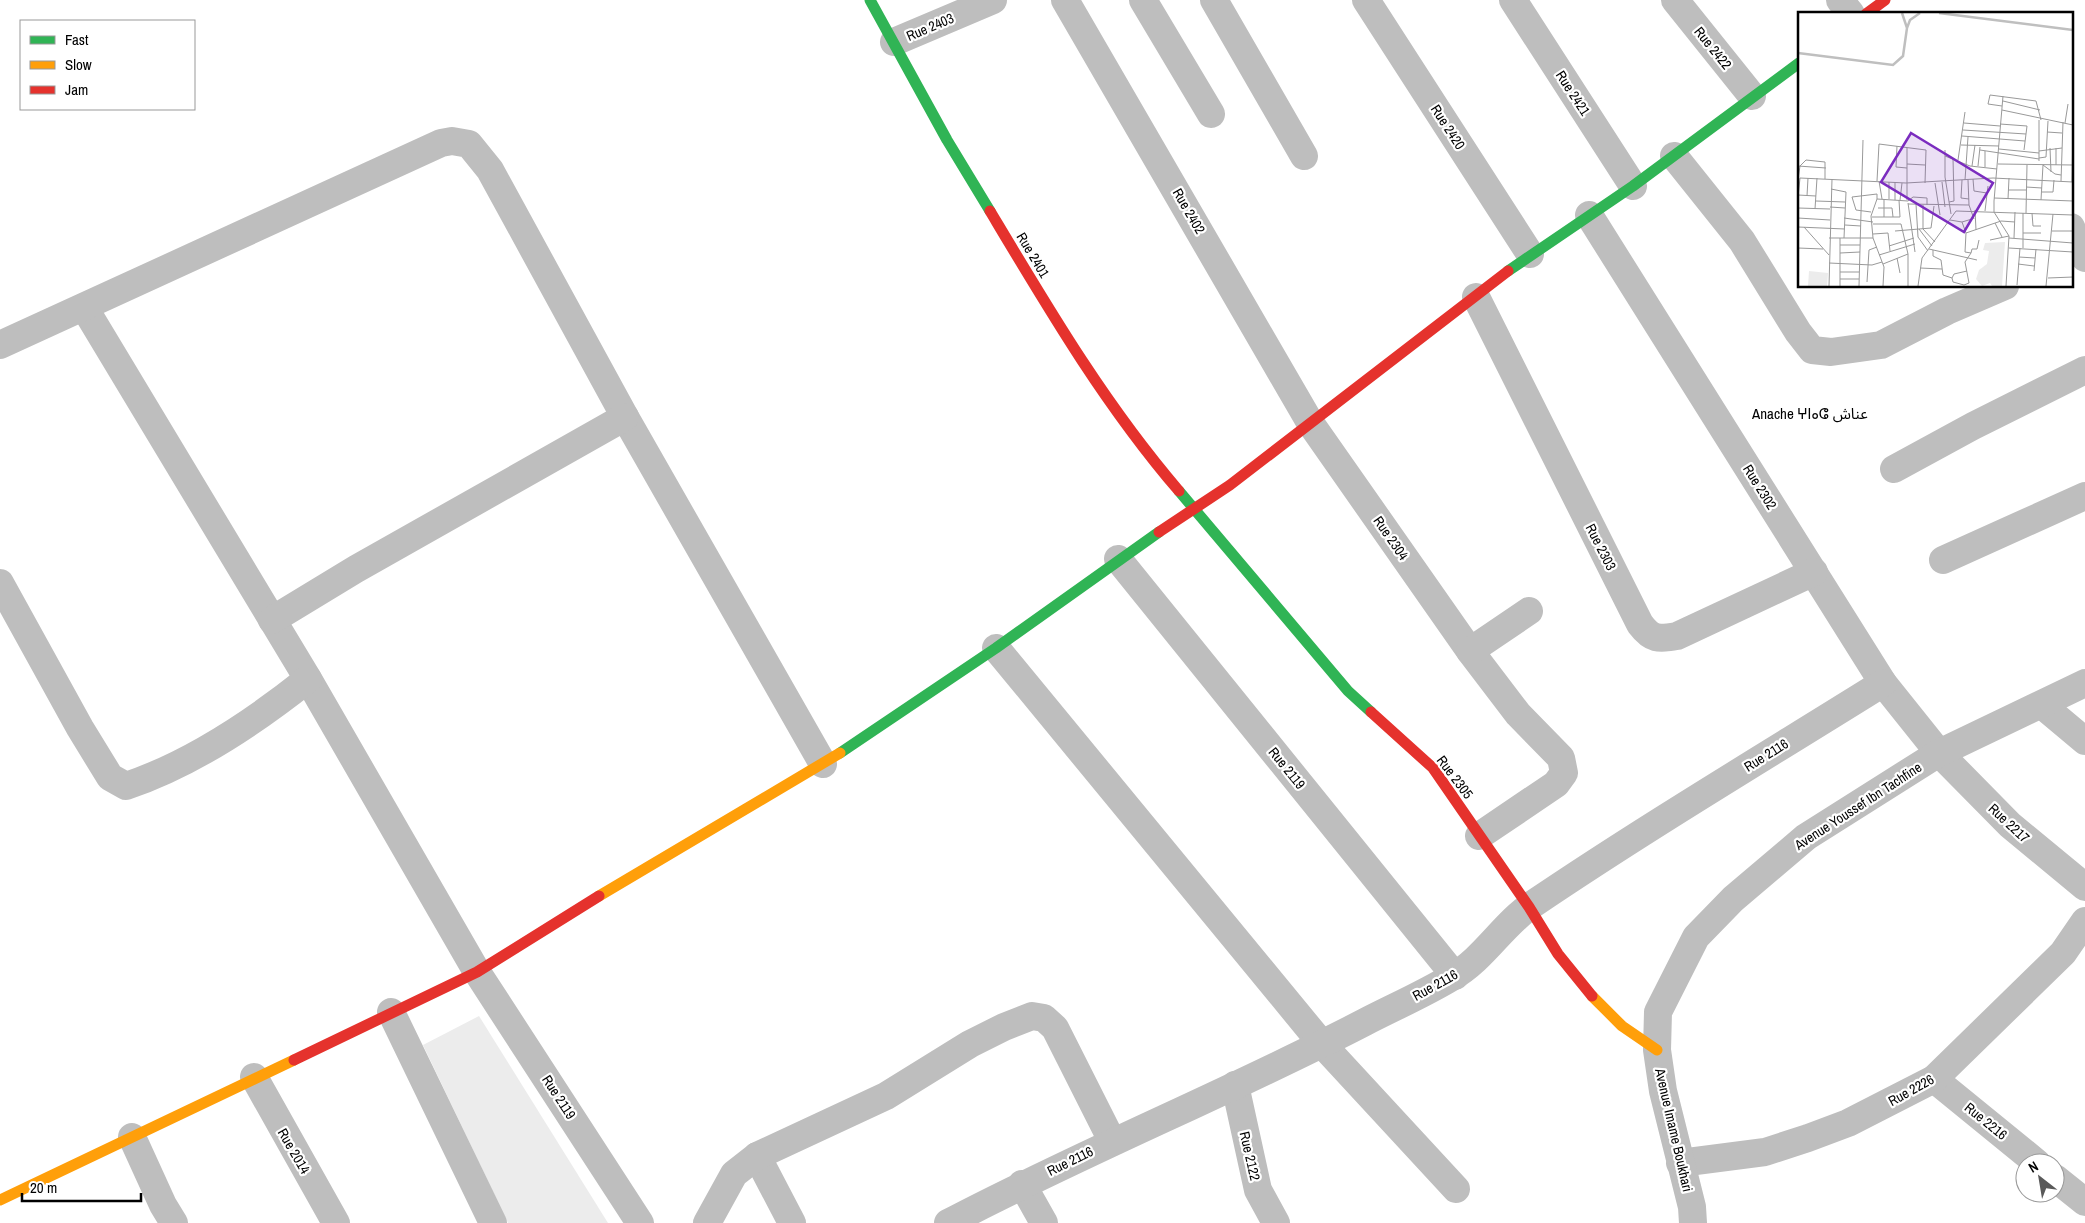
<svg xmlns="http://www.w3.org/2000/svg" width="2085" height="1223" font-family="'Archivo Narrow','Noto Sans Arabic','Noto Sans Tifinagh',sans-serif">
	<rect width="100%" height="100%" fill="#fff"/>
	<path fill="#ececec" d="M 479,1016 L 608,1223 L 508,1223 L 423,1045 Z"/>
	<g fill="none" stroke-linecap="round" stroke-linejoin="round">
		<g stroke="#bebebe" stroke-width="28">
			<path d="M 1065,0 L 1311,424 L 1470,651 L 1518,714 L 1561,758 L 1564,773 L 1556,784 L 1479,836"/>
			<path d="M 1143,0 L 1211,114"/>
			<path d="M 1214,0 L 1304,156"/>
			<path d="M 1366,0 L 1530,254"/>
			<path d="M 1513,0 L 1633,186"/>
			<path d="M 1675,0 L 1752,96"/>
			<path d="M 1840,0 L 1851,14"/>
			<path d="M 894,42 L 993,0"/>
			<path d="M 1674,156 L 1742,241 L 1798,332 L 1812,350 L 1831,352 L 1881,345 L 1947,311 L 2005,286"/>
			<path d="M 1589,215 L 1883,683 L 1939,753 L 2010,825 L 2085,887"/>
			<path d="M 2071,227 L 2085,258"/>
			<path d="M 1476,297 L 1640,624 C 1652,640 1658,639 1677,636 L 1814,572"/>
			<path d="M 84,307 L 308,679 L 477,972 L 640,1223"/>
			<path d="M 0,345 L 441,143 L 452,141 L 469,144 L 490,170 L 625,417 L 823,764"/>
			<path d="M 1894,469 L 1973,426 L 2085,370"/>
			<path d="M 1118,559 L 1455,976"/>
			<path d="M 1943,560 L 2085,496"/>
			<path d="M 0,583 L 80,728 L 110,777 L 126,786 C 192,764 254,722 308,679"/>
			<path d="M 272,620 L 356,569 L 625,417"/>
			<path d="M 996,648 L 1322,1044 L 1456,1189"/>
			<path d="M 1470,651 L 1529,611"/>
			<path d="M 2042,705 L 2085,741"/>
			<path d="M 391,1012 L 493,1223"/>
			<path d="M 254,1077 L 336,1223"/>
			<path d="M 1934,1079 L 2037,1163"/>
			<path d="M 1235,1085 L 1258,1190 L 1276,1223"/>
			<path d="M 132,1137 L 163,1205 L 174,1223"/>
			<path d="M 757,1156 L 792,1223"/>
			<path d="M 1680,1163 L 1765,1152 L 1808,1138 L 1848,1123 L 1934,1079 L 2063,953 L 2085,921"/>
			<path d="M 2055,1178 L 2085,1202"/>
			<path d="M 1022,1184 L 1044,1223"/>
			<path d="M 707,1223 L 734,1174 L 757,1156 L 886,1096 L 970,1044 L 1004,1027 L 1032,1016 L 1044,1018 L 1055,1028 L 1112,1141"/>
			<path d="M 948,1223 C 1085,1151 1228,1093 1365,1022 C 1394,1007 1424,994 1452,977 C 1484,959 1503,924 1533,904 C 1647,827 1766,756 1883,683"/>
			<path d="M 1693,1223 L 1692,1207 L 1663,1091 L 1657,1050 L 1658,1012 L 1696,937 L 1733,899 L 1806,837 L 1939,753 L 2085,683"/>
		</g>
		<g stroke="#30b455" stroke-width="11">
			<path d="M 870,0 L 947,140 L 990,211"/>
			<path d="M 1508,271 L 1633,186 L 1799,63"/>
			<path d="M 1179,491 L 1348,691 L 1371,712"/>
			<path d="M 840,753 L 996,648 L 1159,532"/>
		</g>
		<g stroke="#ff9f0a" stroke-width="11">
			<path d="M 599,896 L 840,753"/>
			<path d="M 1592,996 L 1622,1026 L 1657,1050"/>
			<path d="M 0,1200 L 294,1060"/>
		</g>
		<g stroke="#e5322d" stroke-width="11">
			<path d="M 1866,14 L 1885,0"/>
			<path d="M 990,211 C 1048,308 1105,405 1179,491"/>
			<path d="M 1159,532 L 1230,485 L 1508,271"/>
			<path d="M 1371,712 L 1433,768 L 1529,907 L 1558,954 L 1592,996"/>
			<path d="M 294,1060 L 477,972 L 599,896"/>
		</g>
	</g>
	<g text-anchor="middle" stroke-width="4.5" stroke-linejoin="round" paint-order="stroke">
		<g font-size="14" fill="#000" stroke="#fff">
			<text transform="translate(930 27) rotate(-23)" y="5">Rue 2403</text>
			<text transform="translate(1713 48) rotate(51)" y="5">Rue 2422</text>
			<text transform="translate(1573 93) rotate(57)" y="5">Rue 2421</text>
			<text transform="translate(1448 127) rotate(57)" y="5">Rue 2420</text>
			<text transform="translate(1189 211) rotate(60)" y="5">Rue 2402</text>
			<text transform="translate(1033 255) rotate(59)" y="5">Rue 2401</text>
			<text transform="translate(1760 487) rotate(58)" y="5">Rue 2302</text>
			<text transform="translate(1391 538) rotate(55)" y="5">Rue 2304</text>
			<text transform="translate(1601 547) rotate(63)" y="5">Rue 2303</text>
			<text transform="translate(1766 755) rotate(-32)" y="5">Rue 2116</text>
			<text transform="translate(1287 768) rotate(51)" y="5">Rue 2119</text>
			<text transform="translate(1455 777) rotate(53)" y="5">Rue 2305</text>
			<text transform="translate(1858 806) rotate(-33)" y="5">Avenue Youssef Ibn Tachfine</text>
			<text transform="translate(2009 823) rotate(43)" y="5">Rue 2217</text>
			<text transform="translate(1435 985) rotate(-29)" y="5">Rue 2116</text>
			<text transform="translate(1911 1090) rotate(-29)" y="5">Rue 2226</text>
			<text transform="translate(559 1097) rotate(57)" y="5">Rue 2119</text>
			<text transform="translate(1986 1121) rotate(39)" y="5">Rue 2216</text>
			<text transform="translate(1674 1130) rotate(77)" y="5">Avenue Imame Boukhari</text>
			<text transform="translate(294 1151) rotate(60)" y="5">Rue 2014</text>
			<text transform="translate(1250 1156) rotate(77)" y="5">Rue 2122</text>
			<text transform="translate(1070 1161) rotate(-26)" y="5">Rue 2116</text>
		</g>
		<g font-size="15" fill="#000" stroke="#fff">
			<text x="1810" y="419">Anache ⵖⵏⴰⵛ عناش</text>
		</g>
	</g>
	<g transform="translate(1798 12)">
		<rect width="275" height="275" fill="#fff"/>
		<path d="M 207,230 L 204,274 L 194,274 L 192,271 L 184,274 L 178,267 L 181,258 L 189,252 L 191,239 L 185,238 L 187,231 ZM 11,259 L 30,261 L 29,274 L 10,274 Z" fill="#ececec"/>
		<path fill="none" stroke="#bfbfbf" stroke-width="2.5" d="M 104,1 L 109,16 L 112,8 L 122,1M 141,1 L 275,18M 0,41 L 95,53 L 105,44 L 109,16"/>
		<path fill="none" stroke="#999" stroke-width="1" d="M 205,84 L 196,189 L 196,200 L 211,224 L 208,274M 205,89 L 242,98M 204,94 L 190,92 L 192,83 L 238,89 L 243,108M 204,98 L 275,113M 241,108 L 241,149M 166,111 L 202,114M 267,111 L 270,92M 202,112 L 229,114 L 228,122M 165,118 L 228,122 L 226,138M 249,120 L 264,121M 164,124 L 227,129M 163,133 L 201,134M 99,134 L 98,155 L 109,156M 109,136 L 109,188M 252,136 L 253,160M 258,136 L 258,153M 201,137 L 241,141M 147,138 L 147,165 L 153,202M 182,138 L 241,147M 241,139 L 264,136M 147,144 L 172,154 L 199,157M 241,146 L 248,145 L 250,109M 160,148 L 167,100M 109,152 L 127,153M 200,152 L 275,153M 245,153 L 257,162 L 263,163M 0,154 L 28,156M 174,154 L 177,133M 180,154 L 182,135M 187,155 L 187,139M 2,166 L 108,171 L 195,166 L 275,170M 0,167 L 2,154 L 8,148 L 27,150 L 27,167M 175,167 L 176,179 L 189,181M 164,168 L 163,186 L 171,187M 167,168 L 170,125M 170,168 L 171,193 L 176,207M 79,169 L 81,132 L 128,138 L 127,171M 81,169 L 84,187M 263,169 L 265,110M 91,170 L 91,187M 144,170 L 147,195M 274,170 L 275,113M 137,171 L 142,203M 228,175 L 244,176M 33,177 L 48,180 L 46,226M 210,178 L 228,178M 244,180 L 255,180 L 256,168M 0,183 L 18,184M 9,184 L 10,166M 0,185 L 2,166M 196,186 L 275,189M 79,187 L 73,204 L 75,226 L 86,255 L 85,274M 79,187 L 110,189M 210,187 L 211,166M 97,188 L 97,170M 102,188 L 104,171M 243,188 L 245,153M 18,189 L 47,190M 110,189 L 115,185 L 129,186 L 129,193M 151,190 L 156,189 L 155,146M 110,191 L 117,240M 110,192 L 171,193M 118,192 L 120,225 L 130,239M 125,193 L 125,217 L 137,230M 32,195 L 47,196M 0,196 L 32,197M 80,196 L 94,196 L 95,205M 17,197 L 19,166M 177,198 L 178,218M 187,199 L 190,174M 73,200 L 58,198 L 54,185 L 79,182 L 79,187M 228,201 L 229,153M 234,201 L 235,214 L 243,214M 74,205 L 102,205 L 101,188M 86,205 L 86,187M 0,206 L 32,208M 46,206 L 75,210M 152,208 L 164,210 L 174,207M 164,210 L 168,221 L 167,240 L 173,241 L 167,250 L 171,271M 197,211 L 204,225M 75,212 L 103,212 L 110,242 L 110,274M 47,213 L 63,214M 0,215 L 47,217M 6,215 L 31,243M 121,217 L 134,234M 97,219 L 133,216 L 136,194M 254,219 L 275,219M 168,221 L 203,209 L 217,210M 225,221 L 243,221M 75,222 L 90,221 L 92,239M 31,226 L 75,226M 42,226 L 42,274M 211,226 L 275,231M 216,226 L 217,200M 192,228 L 211,224M 42,233 L 62,233M 91,234 L 116,226M 0,236 L 25,237M 211,236 L 275,240M 225,236 L 225,201M 131,237 L 179,248M 135,238 L 135,244 L 143,248 L 145,263 L 154,266M 42,241 L 62,240M 173,241 L 174,237 L 179,237 L 181,228M 81,243 L 117,232M 221,245 L 237,246M 99,246 L 102,261M 31,251 L 74,253 L 84,250M 85,252 L 110,242M 220,252 L 236,254M 122,256 L 144,257M 236,259 L 238,237M 42,260 L 61,260M 154,266 L 155,270 L 166,273 L 171,271M 154,266 L 156,262 L 169,259M 250,266 L 275,265M 42,267 L 61,267M 69,270 L 71,238 L 79,235M 219,273 L 222,236M 31,274 L 34,167M 61,274 L 65,128M 120,274 L 124,246 L 158,199 L 275,203M 248,274 L 255,202"/>
		<path fill="#7b2cbf" fill-opacity="0.15" stroke="#7b2cbf" stroke-width="2.5" d="M 113,121 L 195,171 L 166,220 L 83,170 Z"/>
		<rect width="275" height="275" fill="none" stroke="#000" stroke-width="2.5"/>
	</g>
	<rect x="20" y="20" width="175" height="90" fill="#ffffff" stroke="#999999"/>
	<rect x="30" y="36" width="25" height="8" fill="#30b455" stroke="#999999"/>
	<text x="65" y="45" font-size="15" fill="#000000">Fast</text>
	<rect x="30" y="61" width="25" height="8" fill="#ff9f0a" stroke="#999999"/>
	<text x="65" y="70" font-size="15" fill="#000000">Slow</text>
	<rect x="30" y="86" width="25" height="8" fill="#e5322d" stroke="#999999"/>
	<text x="65" y="95" font-size="15" fill="#000000">Jam</text>
	<g transform="translate(2040 1178) rotate(329)"><circle r="24" fill="#ffffff" stroke="#999999"/>
	<path d="M0-4L9 19L0 12L-9 19Z" fill="#595959"/>
	<text y="-8" font-size="14" font-weight="bold" text-anchor="middle" fill="#000000">N</text>
	</g>
	<path d="M22 1193v8h119v-8" fill="none" stroke="#000000" stroke-width="2.5"/>
	<text x="30" y="1193" font-size="15" fill="#000000" stroke="#ffffff" stroke-width="4" paint-order="stroke">20 m</text>
</svg>
